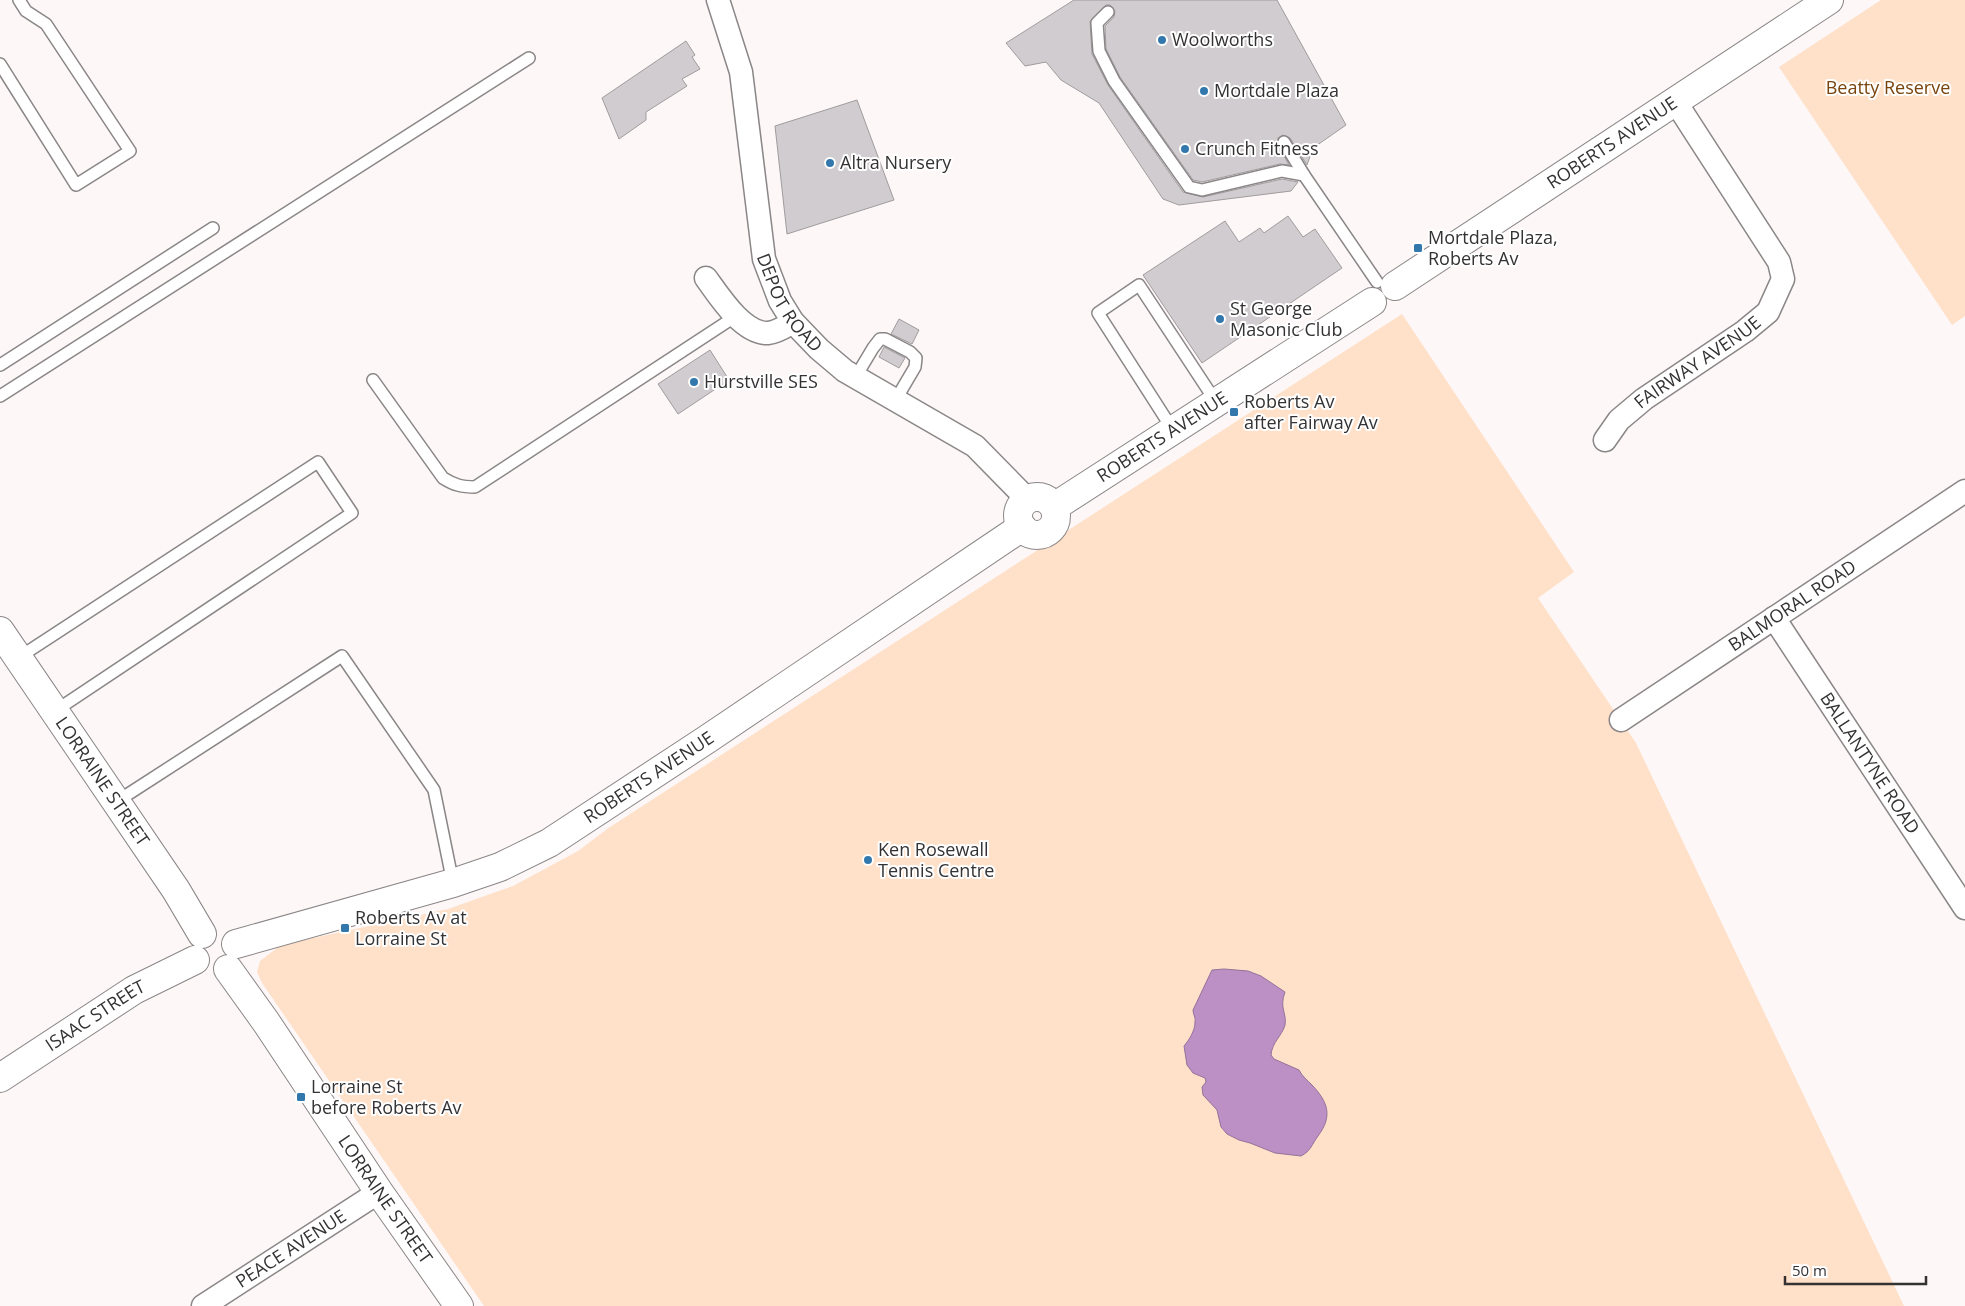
<svg xmlns="http://www.w3.org/2000/svg" width="1965" height="1306" font-family="'Open Sans',sans-serif">
	<rect width="100%" height="100%" fill="#fdf7f7"/>
	<g fill="#ffe1ca">
		<path d="M 1881,0 L 1965,0 L 1965,316 L 1952,325 L 1779,67 Z"/>
		<path d="M 1402,314 L 1574,572 L 1538,598 L 1636,743 L 1904,1306 L 484,1306 L 262,983 L 257,972 L 260,961 L 277,948 L 290,943 L 448,909 L 513,886 L 578,851 L 607,829 Z"/>
	</g>
	<path fill="#bc8fc5" stroke="#937399" d="M 1224,969 L 1248,971 L 1261,976 L 1285,992 C 1279,1008 1287,1013 1285,1025 C 1282,1036 1272,1042 1271,1055 L 1274,1059 L 1299,1070 C 1302,1076 1307,1080 1312,1085 C 1328,1102 1333,1116 1318,1136 C 1312,1144 1311,1151 1301,1156 L 1275,1153 L 1250,1143 L 1239,1140 L 1227,1134 L 1221,1127 L 1217,1110 L 1203,1095 L 1202,1087 L 1206,1082 L 1205,1078 L 1193,1073 L 1187,1065 L 1184,1046 C 1189,1040 1195,1031 1195,1022 C 1196,1017 1193,1015 1193,1010 L 1212,970 Z"/>
	<g fill="#d1cccf" stroke="#a09b9d">
		<path d="M 1074,0 L 1277,0 L 1346,125 L 1313,148 L 1307,165 L 1290,138 L 1283,135 L 1278,138 L 1277,143 L 1289,165 L 1280,164 L 1202,182 L 1193,180 L 1120,77 L 1106,49 L 1105,26 L 1114,17 L 1115,11 L 1110,5 L 1106,5 L 1090,21 L 1092,54 L 1108,85 L 1183,192 L 1203,197 L 1282,179 L 1298,182 L 1291,191 L 1179,205 L 1163,199 L 1099,103 L 1061,80 L 1046,62 L 1025,66 L 1006,43 Z"/>
		<path d="M 686,41 L 695,55 L 692,57 L 700,69 L 682,79 L 687,86 L 646,112 L 646,120 L 619,139 L 602,98 Z"/>
		<path d="M 857,100 L 894,200 L 787,234 L 775,126 Z"/>
		<path d="M 1288,216 L 1303,237 L 1315,229 L 1342,268 L 1202,363 L 1143,275 L 1225,221 L 1239,242 L 1260,228 L 1264,233 Z"/>
		<path d="M 899,319 L 919,330 L 912,344 L 891,334 Z"/>
		<path d="M 884,347 L 905,358 L 899,368 L 879,357 Z"/>
		<path d="M 710,350 L 729,380 L 678,414 L 658,384 Z"/>
	</g>
	<g fill="none" stroke-linecap="round" stroke-linejoin="round">
		<g stroke="#8b8687" stroke-width="14">
			<g id="service">
				<path d="M 1108,12 L 1097,23 L 1099,51 L 1114,81 L 1189,187 L 1202,190 L 1282,171 L 1304,175"/>
				<path d="M 0,64 L 76,185 L 130,151 L 46,24 L 26,11 L 19,0"/>
				<path d="M 1284,142 L 1304,175 L 1377,282"/>
				<path d="M 0,365 L 213,228"/>
				<path d="M 855,378 L 873,348 L 880,339 L 885,339 L 910,352 L 916,358 L 915,367 L 895,401"/>
				<path d="M 373,380 L 443,478 C 454,485 462,487 475,487 L 736,316"/>
				<path d="M 0,396 L 529,58"/>
				<path d="M 1173,430 L 1098,313 L 1139,285 L 1216,402"/>
				<path d="M 18,658 L 318,462 L 352,513 L 55,711"/>
				<path d="M 116,802 L 342,656 L 434,790 L 453,883"/>
			</g>
		</g>
		<g stroke="#8b8687" stroke-width="25">
			<g id="minor">
				<path id="s1" d="M 718,0 L 741,72 L 764,259 L 780,301 L 793,322 L 819,349 L 845,371 L 975,446 L 1027,499"/>
				<path d="M 706,278 C 719,296 743,334 768,333 C 778,332 786,326 793,322"/>
				<path id="s2" d="M 1605,440 L 1619,420 L 1644,399 L 1745,331 L 1768,312 L 1783,279 L 1779,262 L 1675,101"/>
				<path id="s3" d="M 1774,618 L 1965,908"/>
				<path id="s4" d="M 1621,720 L 1965,491"/>
				<path id="s5" d="M 203,1306 L 379,1192"/>
			</g>
		</g>
		<g stroke="#8b8687" stroke-width="30">
			<g id="tertiary">
				<path id="s6" d="M 1395,286 L 1829,0"/>
				<circle cx="1037" cy="516" r="19"/>
				<path id="s7" d="M 1054,507 L 1372,302"/>
				<path id="s8" d="M 0,631 L 176,890 L 202,934"/>
				<path id="s9" d="M 236,944 L 453,883 L 500,867 L 549,843 L 706,740 L 1022,527"/>
				<path id="s10" d="M 228,969 L 266,1022 L 379,1192 L 459,1306"/>
				<path id="s11" d="M 0,1078 L 134,990 L 195,960"/>
			</g>
		</g>
		<use href="#service" stroke="#fff" stroke-width="11"/>
		<use href="#minor" stroke="#fff" stroke-width="22"/>
		<use href="#tertiary" stroke="#fff" stroke-width="28"/>
	</g>
	<g fill="#3378ad" stroke="#fff" stroke-width="2">
		<circle cx="1162" cy="40" r="5"/>
		<circle cx="1204" cy="91" r="5"/>
		<circle cx="1185" cy="149" r="5"/>
		<circle cx="830" cy="163" r="5"/>
		<rect x="1413" y="243" width="10" height="10" rx="2.5"/>
		<circle cx="1220" cy="319" r="5"/>
		<circle cx="694" cy="382" r="5"/>
		<rect x="1229" y="407" width="10" height="10" rx="2.5"/>
		<circle cx="868" cy="860" r="5"/>
		<rect x="340" y="923" width="10" height="10" rx="2.5"/>
		<rect x="296" y="1092" width="10" height="10" rx="2.5"/>
	</g>
	<g text-anchor="middle" stroke-width="4" stroke-linejoin="round" paint-order="stroke">
		<g font-size="18" fill="#343232" stroke="#fff" text-anchor="start">
			<text x="1172" y="46">Woolworths</text>
			<text x="1214" y="97">Mortdale Plaza</text>
			<text x="1195" y="155">Crunch Fitness</text>
			<text x="840" y="169">Altra Nursery</text>
			<text x="1428" y="244">Mortdale Plaza,<tspan x="1428" dy="21">Roberts Av</tspan></text>
			<text x="1230" y="315">St George<tspan x="1230" dy="21">Masonic Club</tspan></text>
			<text x="704" y="388">Hurstville SES</text>
			<text x="1244" y="408">Roberts Av<tspan x="1244" dy="21">after Fairway Av</tspan></text>
			<text x="878" y="856">Ken Rosewall<tspan x="878" dy="21">Tennis Centre</tspan></text>
			<text x="355" y="924">Roberts Av at<tspan x="355" dy="21">Lorraine St</tspan></text>
			<text x="311" y="1093">Lorraine St<tspan x="311" dy="21">before Roberts Av</tspan></text>
		</g>
		<g font-size="18" fill="#79440c" stroke="#fff">
			<text x="1888" y="94">Beatty Reserve</text>
		</g>
		<g font-size="18" fill="#343232" stroke="#fff">
			<text dy="6" stroke="none"><textPath href="#s6" startOffset="260">ROBERTS AVENUE</textPath></text>
			<text dy="6" stroke="none"><textPath href="#s1" startOffset="315">DEPOT ROAD</textPath></text>
			<text dy="6" stroke="none"><textPath href="#s2" startOffset="122">FAIRWAY AVENUE</textPath></text>
			<text dy="6" stroke="none"><textPath href="#s7" startOffset="129">ROBERTS AVENUE</textPath></text>
			<text dy="6" stroke="none"><textPath href="#s4" startOffset="206">BALMORAL ROAD</textPath></text>
			<text dy="6" stroke="none"><textPath href="#s3" startOffset="174">BALLANTYNE ROAD</textPath></text>
			<text dy="6" stroke="none"><textPath href="#s9" startOffset="449">ROBERTS AVENUE</textPath></text>
			<text dy="6" stroke="none"><textPath href="#s8" startOffset="182">LORRAINE STREET</textPath></text>
			<text dy="6" stroke="none"><textPath href="#s11" startOffset="114">ISAAC STREET</textPath></text>
			<text dy="6" stroke="none"><textPath href="#s10" startOffset="279">LORRAINE STREET</textPath></text>
			<text dy="6" stroke="none"><textPath href="#s5" startOffset="105">PEACE AVENUE</textPath></text>
		</g>
	</g>
	<path d="M1785 1276v8h141v-8" fill="none" stroke="#343232" stroke-width="2.5"/>
	<text x="1792" y="1276" font-size="15" fill="#343232" stroke="#ffffff" stroke-width="4" paint-order="stroke">50 m</text>
</svg>
